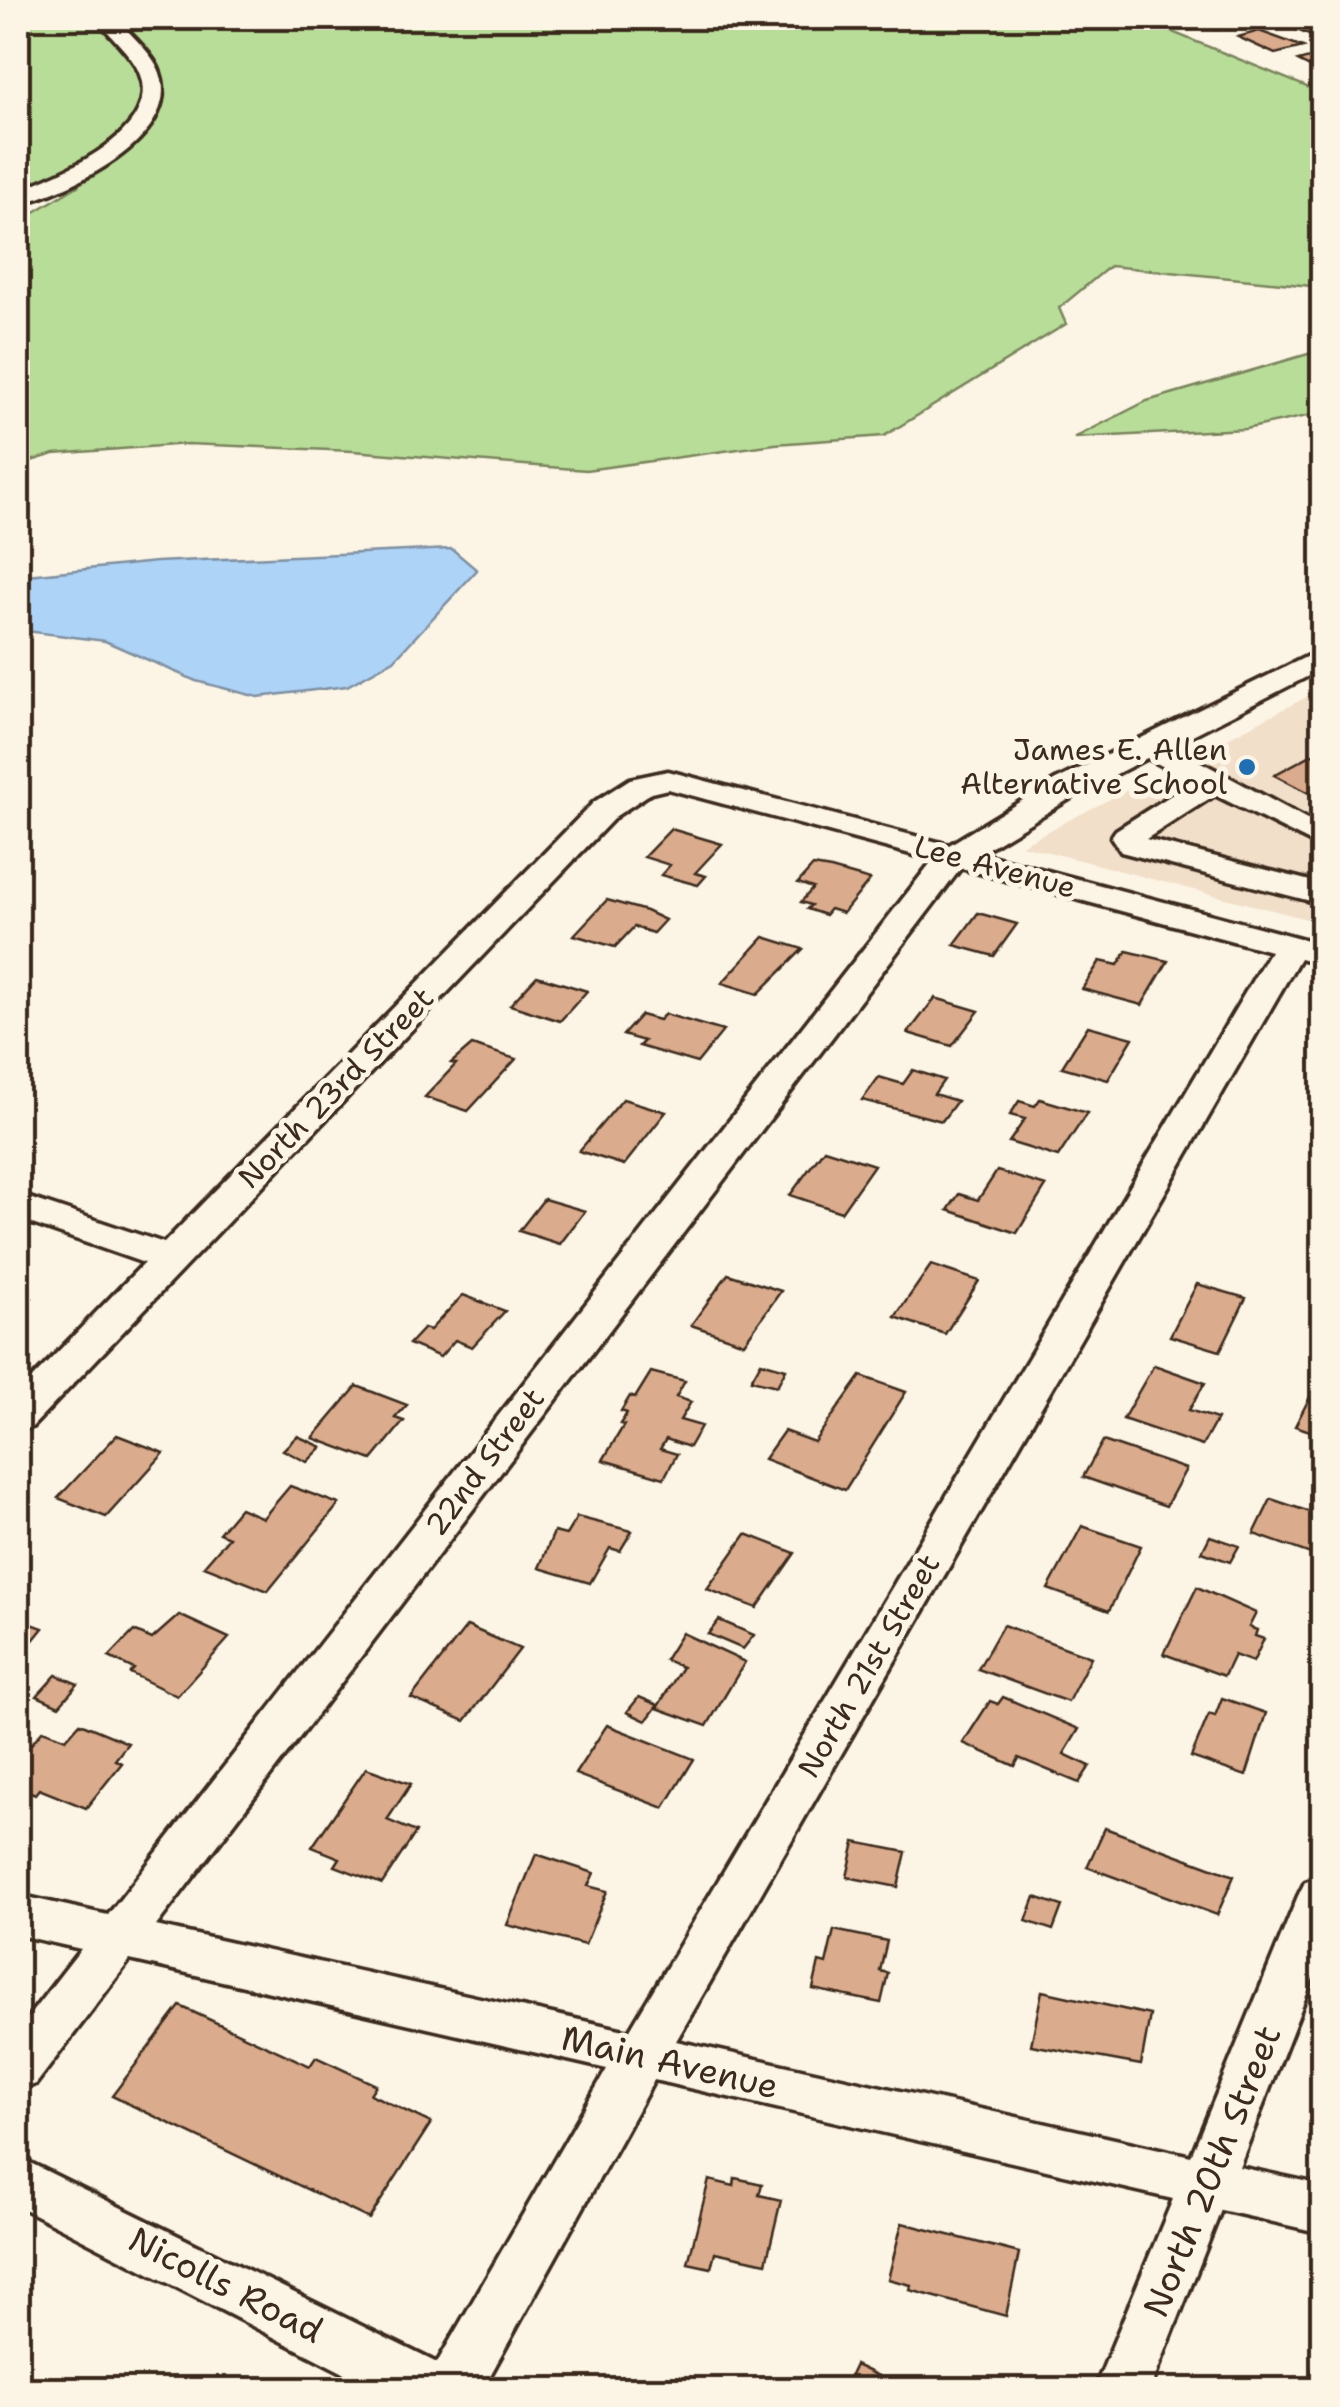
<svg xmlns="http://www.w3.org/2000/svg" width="1340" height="2407" font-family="'Shantell Sans',sans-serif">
	<rect width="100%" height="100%" fill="#fcf5e5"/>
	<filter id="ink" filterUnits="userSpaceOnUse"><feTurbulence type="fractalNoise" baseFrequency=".01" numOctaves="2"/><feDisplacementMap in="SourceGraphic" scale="20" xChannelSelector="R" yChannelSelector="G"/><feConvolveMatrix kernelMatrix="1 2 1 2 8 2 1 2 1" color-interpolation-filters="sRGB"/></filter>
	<g filter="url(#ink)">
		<path fill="#f2dfca" d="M 1322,689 L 1322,923 L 1021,845 Z"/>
		<g fill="#b8dd99" stroke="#7a845c" stroke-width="2.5">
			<path d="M 18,18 L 1138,18 L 1322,93 L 1322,287 L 1110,266 L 1059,308 L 1066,324 L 884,436 L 775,444 L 586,470 L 353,451 L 187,444 L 54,454 L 18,465 L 18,222 L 76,187 L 18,186 Z"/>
			<path d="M 1322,350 L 1322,413 L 1245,429 L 1074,438 L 1147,401 Z"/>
		</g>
		<path fill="#add3f7" stroke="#7f8fa0" stroke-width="2.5" d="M 452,549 L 477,570 L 394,660 L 347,686 L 258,697 L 196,681 L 105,641 L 18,630 L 18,576 L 156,562 Z"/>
		<g fill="#daab8c" stroke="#3b2a1e" stroke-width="2.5">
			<path d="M 1192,18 L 1232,18 L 1244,23 L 1216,30 Z"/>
			<path d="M 1259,31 L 1303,47 L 1275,54 L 1238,37 Z"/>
			<path d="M 1320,55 L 1322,73 L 1298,61 Z"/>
			<path d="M 1313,754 L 1322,759 L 1322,800 L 1274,775 Z"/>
			<path d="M 671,829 L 722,844 L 695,873 L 706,876 L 698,885 L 661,875 L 670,865 L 644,857 Z"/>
			<path d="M 813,866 L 831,869 L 870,880 L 843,913 L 830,909 L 825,915 L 807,909 L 811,905 L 801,902 L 813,888 L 798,883 Z"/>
			<path d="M 607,900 L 646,911 L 665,920 L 653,933 L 634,927 L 615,947 L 574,935 Z"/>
			<path d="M 978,913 L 1017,924 L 994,956 L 954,945 Z"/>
			<path d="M 764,937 L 803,949 L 758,994 L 722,983 Z"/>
			<path d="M 1127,951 L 1168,961 L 1142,1005 L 1082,989 L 1100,961 L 1118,965 Z"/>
			<path d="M 537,976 L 587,991 L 560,1021 L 510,1005 Z"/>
			<path d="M 935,998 L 979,1011 L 952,1046 L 908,1033 Z"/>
			<path d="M 665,1014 L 723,1031 L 697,1063 L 639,1046 L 644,1041 L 623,1035 L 641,1015 L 659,1020 Z"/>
			<path d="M 1088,1026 L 1133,1038 L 1108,1080 L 1062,1067 Z"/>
			<path d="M 472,1045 L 516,1059 L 468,1111 L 425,1097 L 456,1064 L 451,1063 Z"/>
			<path d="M 913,1070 L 944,1080 L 934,1094 L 957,1101 L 942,1121 L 862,1100 L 879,1077 L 903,1084 Z"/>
			<path d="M 623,1099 L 666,1112 L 624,1165 L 579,1151 Z"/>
			<path d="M 1040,1099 L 1087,1113 L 1058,1157 L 1009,1142 L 1025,1119 L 1010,1115 L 1019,1101 L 1035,1106 Z"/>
			<path d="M 824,1149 L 874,1165 L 841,1212 L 790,1195 Z"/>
			<path d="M 997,1171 L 1046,1186 L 1017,1233 L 948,1210 L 959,1194 L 978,1200 Z"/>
			<path d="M 544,1199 L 585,1211 L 560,1244 L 519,1231 Z"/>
			<path d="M 931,1265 L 979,1281 L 945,1334 L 895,1317 Z"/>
			<path d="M 728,1274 L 781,1291 L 744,1343 L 691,1325 Z"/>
			<path d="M 1197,1284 L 1246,1298 L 1220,1351 L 1170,1336 Z"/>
			<path d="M 463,1295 L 505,1311 L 472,1347 L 455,1340 L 440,1357 L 409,1344 L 424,1328 L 430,1330 Z"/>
			<path d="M 761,1362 L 786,1369 L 777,1386 L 751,1380 Z"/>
			<path d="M 1154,1365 L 1205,1383 L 1189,1410 L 1217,1419 L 1202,1446 L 1123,1419 Z"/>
			<path d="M 651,1372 L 685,1381 L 676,1397 L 691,1402 L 680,1420 L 701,1426 L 689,1447 L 666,1439 L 660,1449 L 677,1454 L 664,1478 L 603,1460 L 624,1425 L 620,1424 L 627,1413 L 621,1411 L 630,1396 L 635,1398 Z"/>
			<path d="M 861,1376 L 906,1392 L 845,1490 L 764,1459 L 784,1431 L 814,1442 Z"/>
			<path d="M 357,1386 L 407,1405 L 395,1418 L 404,1421 L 372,1460 L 313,1438 Z"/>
			<path d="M 1310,1397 L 1322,1401 L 1322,1435 L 1295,1426 Z"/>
			<path d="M 117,1435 L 164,1453 L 106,1517 L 58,1498 Z"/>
			<path d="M 297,1436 L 322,1447 L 307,1462 L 283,1450 Z"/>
			<path d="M 1103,1441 L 1186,1469 L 1166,1506 L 1083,1477 Z"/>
			<path d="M 290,1486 L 339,1504 L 268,1591 L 204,1566 L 229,1537 L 219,1533 L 240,1508 L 263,1518 Z"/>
			<path d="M 1271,1499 L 1322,1516 L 1322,1558 L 1254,1534 Z"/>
			<path d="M 577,1517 L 632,1531 L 620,1551 L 610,1548 L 590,1583 L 539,1568 L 554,1532 L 566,1535 Z"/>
			<path d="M 1082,1526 L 1141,1546 L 1109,1611 L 1048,1589 Z"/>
			<path d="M 746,1534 L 795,1553 L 757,1608 L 707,1589 Z"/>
			<path d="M 1210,1536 L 1239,1546 L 1230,1562 L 1202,1552 Z"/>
			<path d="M 1197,1587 L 1256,1613 L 1249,1627 L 1257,1630 L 1255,1636 L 1264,1639 L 1253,1662 L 1234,1655 L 1224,1676 L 1164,1654 Z"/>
			<path d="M 179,1615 L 229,1638 L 177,1696 L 130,1673 L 134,1669 L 109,1657 L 134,1631 L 152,1639 Z"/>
			<path d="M 18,1619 L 43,1628 L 22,1654 L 18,1652 Z"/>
			<path d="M 719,1620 L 754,1635 L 743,1649 L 708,1634 Z"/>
			<path d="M 1003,1625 L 1091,1657 L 1068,1702 L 978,1669 Z"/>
			<path d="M 467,1626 L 520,1649 L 465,1721 L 411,1698 Z"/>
			<path d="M 682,1633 L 745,1662 L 707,1726 L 657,1708 L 682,1667 L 665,1660 Z"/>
			<path d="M 56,1675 L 78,1684 L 59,1706 L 37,1696 Z"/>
			<path d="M 639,1697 L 658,1705 L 646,1721 L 627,1712 Z"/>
			<path d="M 1003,1697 L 1079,1729 L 1064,1754 L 1090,1766 L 1079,1783 L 1019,1758 L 1015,1766 L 963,1743 L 990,1701 L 998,1704 Z"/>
			<path d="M 1222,1698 L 1266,1713 L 1246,1776 L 1191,1757 L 1209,1714 L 1215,1716 Z"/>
			<path d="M 80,1723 L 128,1743 L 115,1760 L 122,1763 L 86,1808 L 39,1789 L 35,1794 L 18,1786 L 18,1760 L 43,1730 L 66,1739 Z"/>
			<path d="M 607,1725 L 694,1759 L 664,1808 L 575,1774 Z"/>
			<path d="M 366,1768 L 411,1784 L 387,1820 L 416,1832 L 382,1884 L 335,1866 L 340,1858 L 312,1847 Z"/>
			<path d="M 1105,1828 L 1234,1876 L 1217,1915 L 1087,1867 Z"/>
			<path d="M 855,1842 L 906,1852 L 898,1887 L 847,1877 Z"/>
			<path d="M 536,1854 L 594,1873 L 588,1886 L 607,1891 L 585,1945 L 507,1925 Z"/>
			<path d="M 1035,1897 L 1062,1906 L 1053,1930 L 1026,1921 Z"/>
			<path d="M 834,1930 L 887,1941 L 880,1971 L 888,1973 L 881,2003 L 813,1989 L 819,1962 L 826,1964 Z"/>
			<path d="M 1042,1991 L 1150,2015 L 1141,2065 L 1031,2045 Z"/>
			<path d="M 180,2006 L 310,2066 L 316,2057 L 376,2085 L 370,2094 L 431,2123 L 369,2219 L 112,2096 Z"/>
			<path d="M 735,2178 L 762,2184 L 759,2195 L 781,2200 L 766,2263 L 715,2252 L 711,2268 L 688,2263 L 709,2180 L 734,2186 Z"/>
			<path d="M 902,2223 L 1019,2253 L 1006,2316 L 910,2290 L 911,2285 L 888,2279 Z"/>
			<path d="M 1322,2343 L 1322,2390 L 1306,2390 Z"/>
			<path d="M 855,2365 L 908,2390 L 843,2390 Z"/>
		</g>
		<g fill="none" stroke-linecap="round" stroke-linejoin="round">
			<g stroke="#3b2a1e" stroke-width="7">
				<g id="minor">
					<path d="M 97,18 L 116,18 C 128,33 154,54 160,73 C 183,139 66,193 18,204 L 18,190 C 58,175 164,133 139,72 C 131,53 108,35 97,18 Z"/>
					<path d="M 1274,18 L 1301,18 L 1322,25 L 1322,38 Z"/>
					<path d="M 1322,649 L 1322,669 L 1171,746 L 1322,827 L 1322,848 L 1215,795 L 1146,839 L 1322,884 L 1322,904 L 1121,852 L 1111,837 L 1116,830 L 1192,782 L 1147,758 L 1076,795 L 980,853 L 1322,944 L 1322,964 L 1300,958 L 676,2041 L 1191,2156 L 1298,1896 L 1305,1882 L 1322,1876 L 1322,1955 L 1239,2167 L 1322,2185 L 1322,2233 L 1221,2210 L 1150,2390 L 1094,2390 L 1173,2199 L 654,2080 L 482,2390 L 377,2390 L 18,2206 L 18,2157 L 437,2363 L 607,2069 L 130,1960 L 36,2084 L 18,2090 L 18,2030 L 81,1949 L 18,1935 L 18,1895 L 108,1915 L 933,860 L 668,789 L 651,793 L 616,816 L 32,1427 L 18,1431 L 18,1393 L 144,1263 L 18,1219 L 18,1194 L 164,1243 L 594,802 L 630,779 L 668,771 L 949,845 L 1054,781 ZM 961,868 L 1270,951 L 629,2031 L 156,1926 Z"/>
				</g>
			</g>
			<path stroke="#3b2a1e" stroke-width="6" stroke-dasharray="8 8" stroke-linecap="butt" d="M 18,1290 L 32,1295 L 18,1310"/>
			<use href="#minor" fill="#fcf5e5" fill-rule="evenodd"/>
		</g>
	</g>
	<circle fill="#1f6fb2" stroke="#fcf5e5" stroke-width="4" cx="1247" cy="767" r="10"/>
	<g text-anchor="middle" stroke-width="10" stroke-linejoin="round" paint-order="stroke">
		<g font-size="30" fill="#3b2a1e" stroke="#fcf5e5" text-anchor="end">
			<text x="1227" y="760">James E. Allen<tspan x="1227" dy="34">Alternative School</tspan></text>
		</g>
		<g font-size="30" fill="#3b2a1e" stroke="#fcf5e5">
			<text transform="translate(995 867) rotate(15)" y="10">Lee Avenue</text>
			<text transform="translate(336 1088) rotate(-46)" y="10">North 23rd Street</text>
			<text transform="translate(485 1462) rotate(-53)" y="10">22nd Street</text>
			<text transform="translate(869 1666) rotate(-60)" y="10">North 21st Street</text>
		</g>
		<g font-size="35" fill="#3b2a1e" stroke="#fcf5e5">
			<text transform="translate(670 2062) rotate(13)" y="12">Main Avenue</text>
			<text transform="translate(1212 2171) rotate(-68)" y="12">North 20th Street</text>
			<text transform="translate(226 2285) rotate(27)" y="12">Nicolls Road</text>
		</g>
	</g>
	<rect width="1340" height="2407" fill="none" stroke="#fcf5e5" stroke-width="60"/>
	<rect x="30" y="30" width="1280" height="2347" fill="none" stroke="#3b2a1e" stroke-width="4" filter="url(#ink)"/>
</svg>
